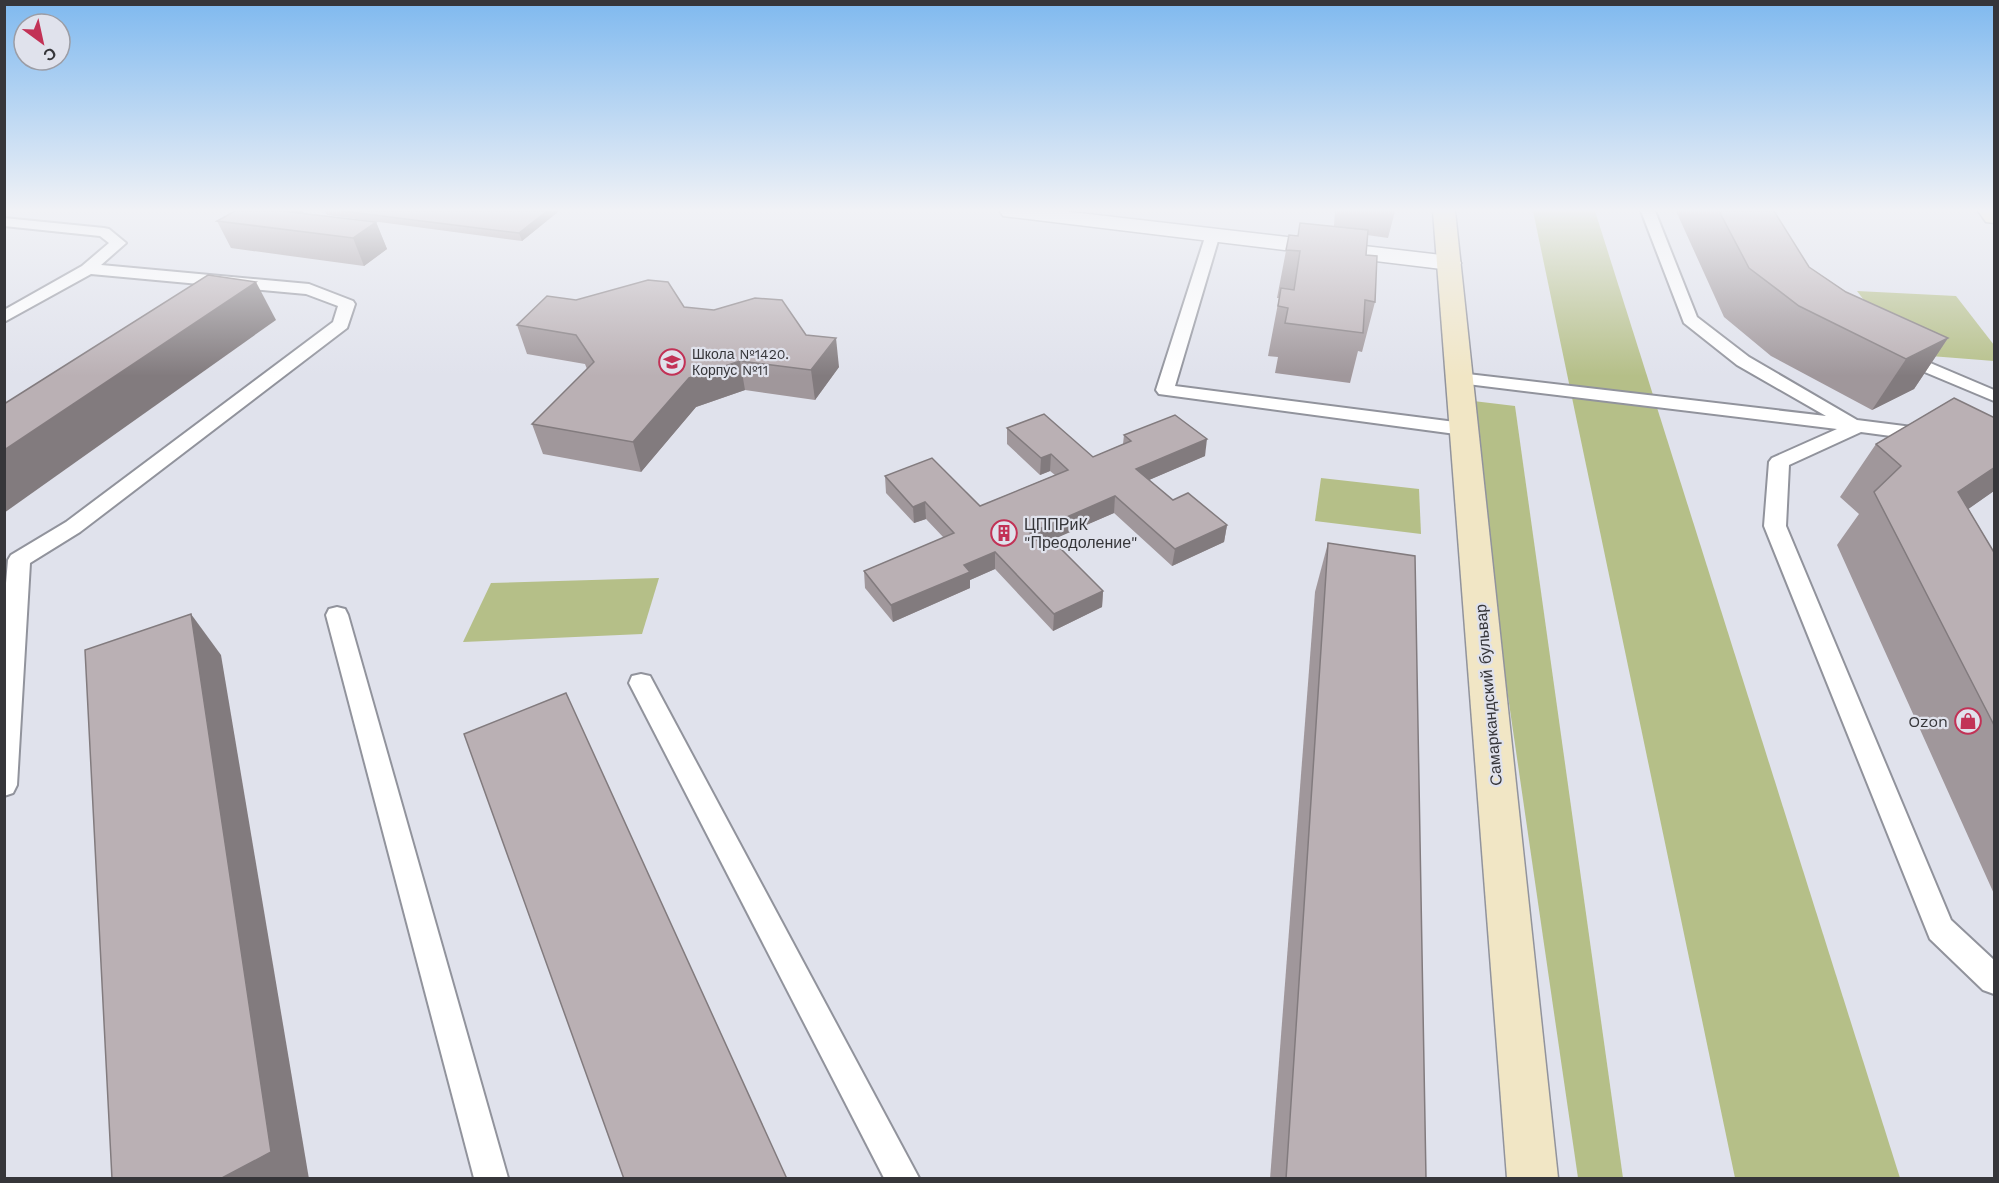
<svg xmlns="http://www.w3.org/2000/svg" width="1999" height="1183" font-family="'Work Sans',sans-serif">
	<rect width="100%" height="100%" fill="#e0e2ec"/>
	<g fill="#b5bf88">
		<path d="M 1533,211 L 1595,211 L 1900,1178 L 1735,1178 Z"/>
		<path d="M 1857,291 L 1956,296 L 1994,345 L 1994,361 L 1905,354 Z"/>
		<path d="M 1465,400 L 1515,406 L 1623,1178 L 1578,1178 Z"/>
		<path d="M 1321,478 L 1419,489 L 1421,534 L 1315,521 Z"/>
		<path d="M 659,578 L 642,634 L 463,642 L 491,583 Z"/>
	</g>
	<g fill="none" stroke-linecap="round" stroke-linejoin="round">
		<g stroke="#91939c" stroke-width="4">
			<g id="lane">
				<path d="M 1641,211 L 1655,211 L 1697,317 L 1749,357 L 1857,420 L 1928,429 L 1935,431 L 1938,435 L 1935,439 L 1928,441 L 1861,432 L 1789,465 L 1786,526 L 1951,920 L 1994,960 L 1994,994 L 1983,990 L 1930,939 L 1764,526 L 1769,462 L 1772,458 L 1837,429 L 1459,383 L 1453,382 L 1450,378 L 1453,374 L 1459,373 L 1826,416 L 1737,365 L 1684,323 Z"/>
				<path d="M 4,218 L 104,228 L 109,229 L 126,243 L 101,265 L 309,284 L 353,301 L 355,304 L 347,328 L 80,532 L 30,563 L 17,785 L 13,793 L 4,796 L 4,606 L 8,560 L 11,555 L 66,522 L 333,322 L 338,306 L 306,294 L 91,274 L 4,322 L 4,310 L 82,266 L 109,243 L 100,236 L 4,226 Z"/>
				<path d="M 1213,230 L 1220,234 L 1175,386 L 1463,423 L 1470,425 L 1473,429 L 1470,433 L 1463,435 L 1159,394 L 1156,390 L 1206,234 Z"/>
				<path d="M 1902,351 L 1994,390 L 1994,401 L 1896,360 L 1893,356 L 1896,352 Z"/>
				<path d="M 337,607 L 345,609 L 348,615 L 508,1178 L 474,1178 L 326,615 L 329,609 Z"/>
				<path d="M 641,674 L 650,676 L 919,1178 L 884,1178 L 629,683 L 632,676 Z"/>
			</g>
		</g>
		<g stroke="#91939c" stroke-width="3">
			<path id="street" d="M 1000,211 L 1062,211 L 1450,256 L 1458,258 L 1461,263 L 1458,268 L 1450,270 L 1011,217 L 1003,216 Z"/>
		</g>
		<g stroke="#91939c" stroke-width="3">
			<g id="secondary">
				<path d="M 1433,211 L 1455,211 L 1558,1178 L 1507,1178 Z"/>
				<path d="M 1978,211 L 1994,211 L 1994,223 L 1986,222 Z"/>
			</g>
		</g>
		<use href="#lane" fill="#fff" fill-rule="evenodd"/>
		<use href="#street" fill="#fff" fill-rule="evenodd"/>
		<use href="#secondary" fill="#f1e6c5" fill-rule="evenodd"/>
	</g>
	<g fill="#a0979b">
		<path d="M 235,211 L 303,211 L 304,213 L 376,222 L 387,249 L 364,266 L 231,248 L 217,221 Z"/>
		<path d="M 324,211 L 559,211 L 522,241 L 327,215 Z"/>
		<path d="M 1335,211 L 1395,211 L 1388,238 L 1367,235 L 1366,255 L 1375,302 L 1362,352 L 1358,351 L 1350,383 L 1275,373 L 1278,357 L 1268,356 L 1279,298 L 1277,298 L 1289,235 L 1298,236 L 1334,226 Z"/>
		<path d="M 1676,211 L 1774,211 L 1809,267 L 1846,292 L 1948,338 L 1914,389 L 1872,410 L 1771,356 L 1724,317 Z"/>
		<path d="M 576,300 L 684,307 L 806,335 L 839,367 L 815,400 L 745,390 L 696,407 L 641,472 L 543,454 L 532,424 L 587,369 L 585,364 L 527,354 L 517,325 Z"/>
		<path d="M 1995,418 L 1995,490 L 1968,509 L 1995,554 L 1995,896 L 1837,545 L 1859,514 L 1840,497 L 1876,444 Z"/>
		<path d="M 1007,428 L 1093,457 L 1123,444 L 1124,435 L 1205,456 L 1149,480 L 1173,500 L 1227,525 L 1224,542 L 1172,566 L 1114,513 L 1041,544 L 1046,549 L 1103,591 L 1102,607 L 1053,631 L 995,569 L 970,580 L 970,588 L 893,622 L 865,588 L 864,571 L 944,538 L 926,519 L 914,523 L 886,493 L 885,476 L 980,506 L 1055,475 L 1050,471 L 1040,475 L 1007,444 Z"/>
		<path d="M 1328,543 L 1426,1179 L 1270,1179 L 1315,592 Z"/>
	</g>
	<g fill="#827b7e">
		<path d="M 260,211 L 303,211 L 304,214 Z"/>
		<path d="M 547,211 L 559,211 L 522,241 L 519,233 Z"/>
		<path d="M 376,222 L 387,249 L 364,266 L 353,238 Z"/>
		<path d="M 256,282 L 276,320 L 4,513 L 4,450 Z"/>
		<path d="M 836,338 L 839,367 L 815,400 L 811,370 Z"/>
		<path d="M 1948,338 L 1914,389 L 1872,410 L 1906,359 Z"/>
		<path d="M 740,361 L 745,390 L 696,407 L 641,472 L 633,442 L 689,378 Z"/>
		<path d="M 1207,439 L 1205,456 L 1135,486 L 1136,469 Z"/>
		<path d="M 1051,454 L 1050,471 L 1040,475 L 1041,458 Z"/>
		<path d="M 1995,467 L 1994,491 L 1917,545 L 1958,492 Z"/>
		<path d="M 1115,496 L 1114,513 L 1029,550 L 1030,533 Z"/>
		<path d="M 925,502 L 926,519 L 914,523 L 913,507 Z"/>
		<path d="M 1227,525 L 1224,542 L 1172,566 L 1175,549 Z"/>
		<path d="M 995,552 L 995,569 L 970,580 L 970,588 L 893,622 L 891,605 L 964,565 Z"/>
		<path d="M 1103,591 L 1102,607 L 1053,631 L 1054,614 Z"/>
		<path d="M 191,614 L 221,655 L 309,1179 L 220,1179 Z"/>
	</g>
	<g fill="#bab0b4" stroke="#827b7e" stroke-width="1.5">
		<path d="M 235,211 L 281,211 L 376,222 L 353,238 L 217,221 Z"/>
		<path d="M 342,211 L 547,211 L 519,233 Z"/>
		<path d="M 1719,211 L 1774,211 L 1809,267 L 1846,292 L 1948,338 L 1906,359 L 1799,306 L 1749,268 Z"/>
		<path d="M 1300,223 L 1368,230 L 1366,255 L 1377,256 L 1375,302 L 1365,300 L 1363,333 L 1285,323 L 1288,308 L 1278,306 L 1281,288 L 1294,290 L 1300,251 L 1286,250 L 1289,235 L 1298,236 Z"/>
		<path d="M 208,275 L 256,282 L 4,450 L 4,404 Z"/>
		<path d="M 648,280 L 668,282 L 684,307 L 714,310 L 755,298 L 782,300 L 806,335 L 836,338 L 811,370 L 740,361 L 689,378 L 633,442 L 532,424 L 594,362 L 576,335 L 517,325 L 547,296 L 576,300 Z"/>
		<path d="M 1954,398 L 1995,418 L 1995,467 L 1958,492 L 1995,554 L 1995,727 L 1874,492 L 1901,466 L 1876,444 Z"/>
		<path d="M 1044,414 L 1093,457 L 1131,441 L 1124,435 L 1175,415 L 1207,439 L 1136,469 L 1173,500 L 1188,493 L 1227,525 L 1175,549 L 1115,496 L 1030,533 L 1046,549 L 1056,544 L 1103,591 L 1054,614 L 995,552 L 964,565 L 970,572 L 891,605 L 864,571 L 954,533 L 925,502 L 913,507 L 885,476 L 932,458 L 980,506 L 1068,470 L 1051,454 L 1041,458 L 1007,428 Z"/>
		<path d="M 1328,543 L 1415,556 L 1426,1179 L 1286,1179 Z"/>
		<path d="M 191,614 L 271,1152 L 220,1179 L 112,1179 L 85,650 Z"/>
		<path d="M 566,693 L 787,1179 L 624,1179 L 464,734 Z"/>
	</g>
	<linearGradient id="sky" x2="0" y2="1"><stop stop-color="#7fb9ef"/><stop offset="0.56" stop-color="#f1f2f6"/><stop offset="1" stop-color="#f1f2f6" stop-opacity="0"/></linearGradient>
	<rect width="1999" height="376" fill="url(#sky)"/>
	<defs>
		<g id="school-ring" transform="scale(1.35)"><circle r="9.5" fill="#e0e2ec" stroke="#c23256" stroke-width="1.5"/><path d="M0-5L7-2L0 1L-7-2ZM-4 1L0 2.5L4 1V4Q0 6-4 4Z" fill="#c23256"/></g>
		<g id="building-ring" transform="scale(1.35)"><circle r="9.5" fill="#e0e2ec" stroke="#c23256" stroke-width="1.5"/><path d="M-4-6H4V6H1V3H-1V6H-4ZM-2.5-4.3h1.7v1.8h-1.7ZM.8-4.3h1.7v1.8H.8ZM-2.5-1h1.7V.8h-1.7ZM.8-1h1.7V.8H.8Z" fill="#c23256"/></g>
		<g id="shop-ring" transform="scale(1.35)"><circle r="9.5" fill="#e0e2ec" stroke="#c23256" stroke-width="1.5"/><path d="M-5-2.5h2.3a2.7 3.5 0 0 1 5.4 0H5L5.5 6h-11ZM-1.5-2.5h3a1.5 2.3 0 0 0-3 0Z" fill="#c23256"/></g>
	</defs>
	<g fill-rule="evenodd">
		<use href="#school-ring" x="672" y="362"/>
		<use href="#building-ring" x="1004" y="533"/>
		<use href="#shop-ring" x="1968" y="721"/>
	</g>
	<g text-anchor="middle" stroke-width="4.5" stroke-linejoin="round" paint-order="stroke">
		<g font-size="14" fill="#36363a" stroke="#e0e2ec" text-anchor="start">
			<text x="692" y="359">Школа №1420.<tspan x="692" dy="16">Корпус №11</tspan></text>
		</g>
		<g font-size="16" fill="#36363a" stroke="#e0e2ec" text-anchor="start">
			<text x="1024" y="530">ЦППРиК<tspan x="1024" dy="18">"Преодоление"</tspan></text>
			<text x="1948" y="727" text-anchor="end">Ozon</text>
		</g>
		<g font-size="16" fill="#36363a" stroke="#e0e2ec">
			<text transform="translate(1488 695) rotate(-95)" y="6">Самаркандский бульвар</text>
		</g>
	</g>
	<rect width="1999" height="1183" fill="none" stroke="#36363a" stroke-width="12"/>
	<g transform="translate(42 42) rotate(147)"><circle r="28" fill="#e0e2ec" stroke="#9c9da5" stroke-width="1.5"/>
	<path d="M0-4.5L10 22L0 15L-10 22Z" fill="#c23256"/>
	<text y="-9" font-size="16" font-weight="bold" text-anchor="middle" fill="#36363a">С</text>
	</g>
</svg>
